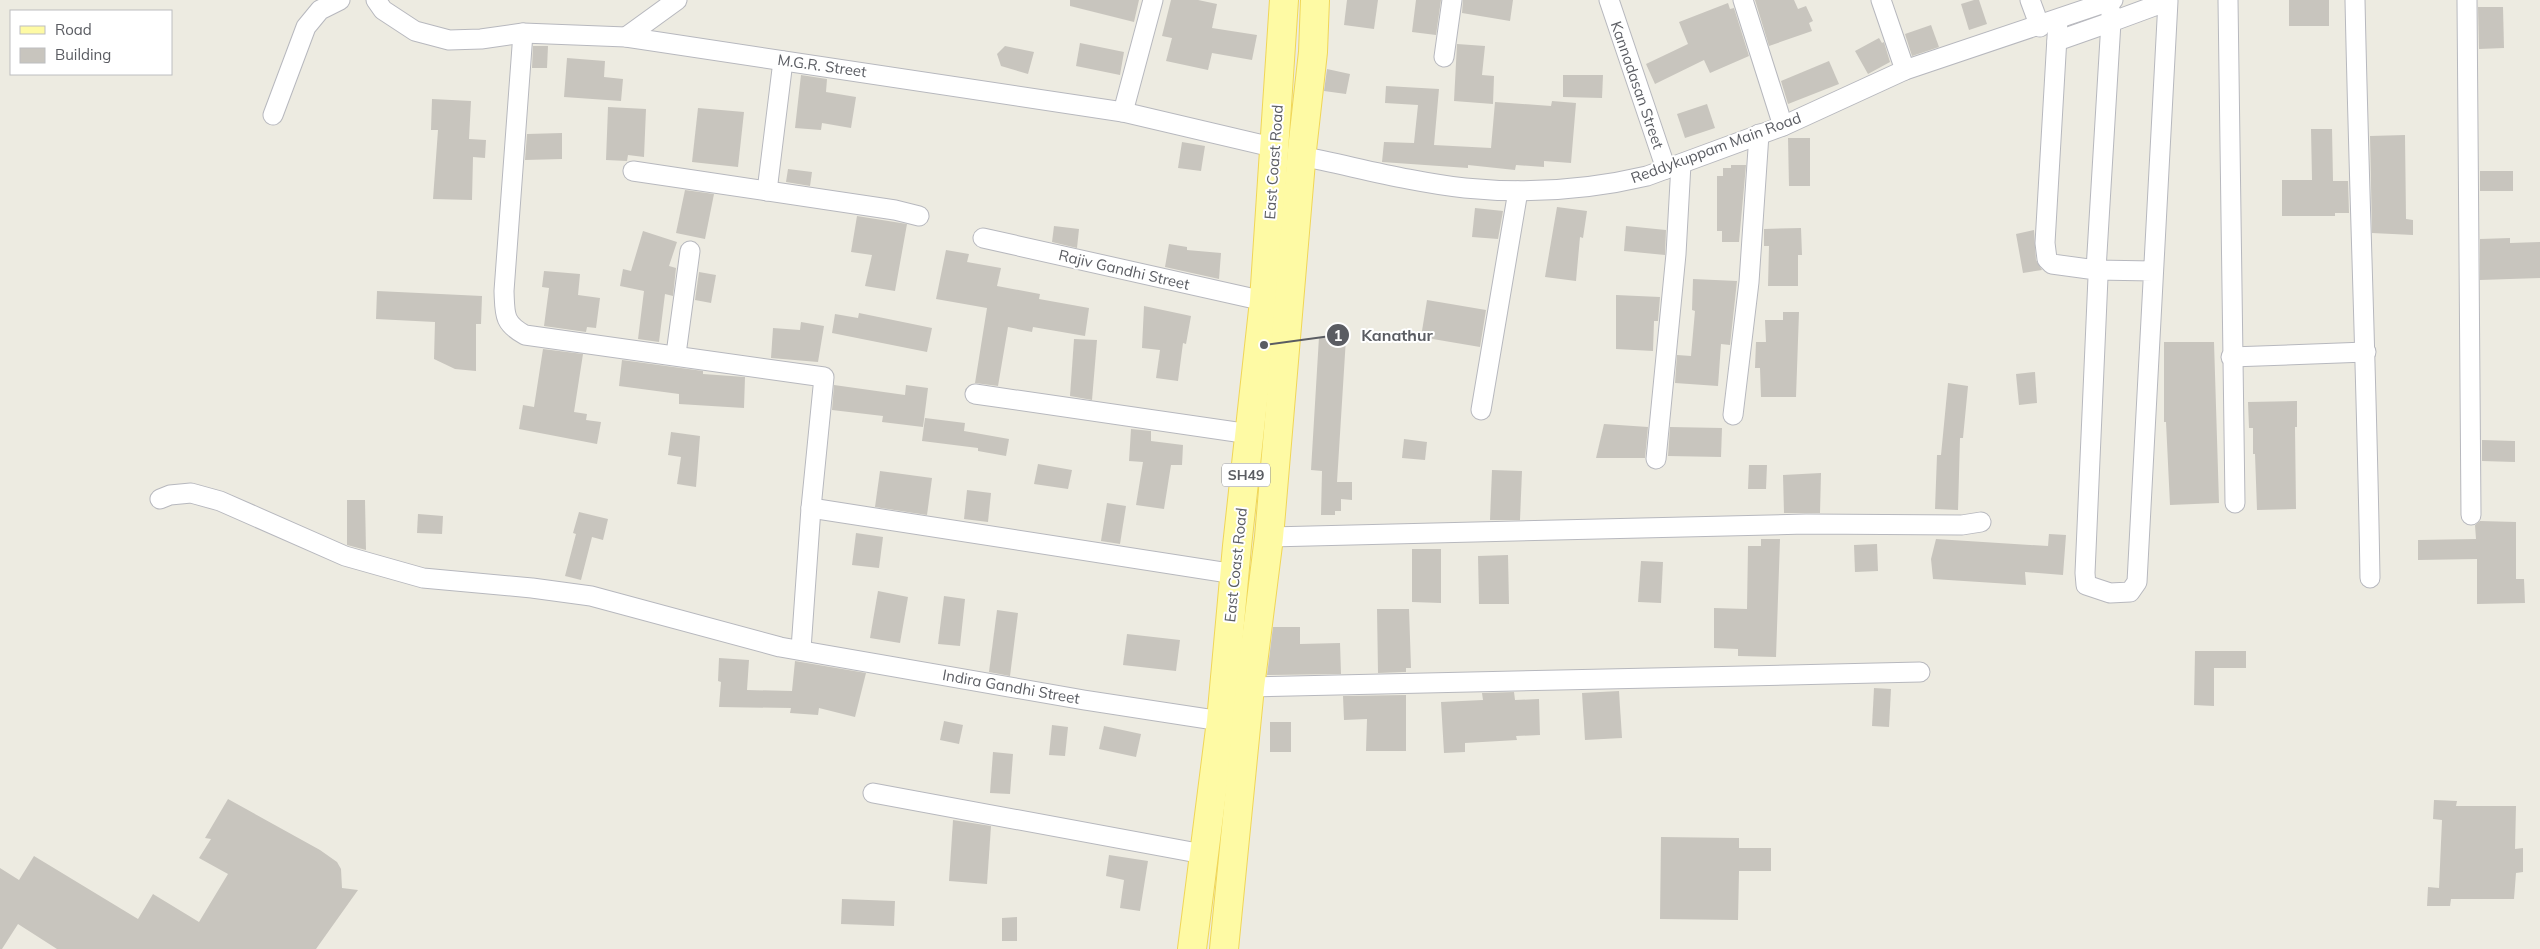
<svg xmlns="http://www.w3.org/2000/svg" width="2540" height="949" font-family="Mulish,sans-serif">
	<rect width="100%" height="100%" fill="#edebe1"/>
	<g fill="#c8c5be">
		<path d="M 1070,0 L 1139,0 L 1134,22 L 1070,6 Z"/>
		<path d="M 1171,0 L 1198,0 L 1217,4 L 1212,28 L 1257,35 L 1252,60 L 1212,53 L 1208,70 L 1166,61 L 1172,38 L 1162,36 Z"/>
		<path d="M 1347,0 L 1378,0 L 1374,29 L 1344,25 Z"/>
		<path d="M 1416,0 L 1441,0 L 1436,35 L 1412,32 Z"/>
		<path d="M 1463,0 L 1513,0 L 1510,21 L 1462,13 Z"/>
		<path d="M 1755,0 L 1794,0 L 1798,9 L 1806,6 L 1813,21 L 1809,23 L 1812,31 L 1769,46 Z"/>
		<path d="M 1974,0 L 1979,0 L 1987,24 L 1969,30 L 1961,4 Z"/>
		<rect x="2289" y="0" width="40" height="26"/>
		<path d="M 1728,3 L 1730,9 L 1734,8 L 1749,56 L 1710,73 L 1704,60 L 1655,84 L 1646,64 L 1688,44 L 1679,22 Z"/>
		<path d="M 2478,7 L 2503,7 L 2504,48 L 2479,49 Z"/>
		<path d="M 1931,25 L 1939,47 L 1912,56 L 1905,34 Z"/>
		<path d="M 1879,38 L 1882,43 L 1884,42 L 1890,62 L 1868,74 L 1855,51 Z"/>
		<path d="M 1080,43 L 1124,52 L 1120,75 L 1076,66 Z"/>
		<path d="M 1457,44 L 1485,46 L 1482,75 L 1494,76 L 1493,104 L 1454,101 Z"/>
		<path d="M 533,46 L 548,46 L 547,68 L 532,68 Z"/>
		<path d="M 1005,46 L 1034,52 L 1028,74 L 1001,66 L 997,54 Z"/>
		<path d="M 567,58 L 605,61 L 604,77 L 623,79 L 621,101 L 564,97 Z"/>
		<path d="M 1829,61 L 1839,84 L 1788,104 L 1781,81 Z"/>
		<path d="M 1327,69 L 1350,74 L 1346,94 L 1324,91 Z"/>
		<path d="M 801,75 L 827,79 L 826,92 L 856,97 L 851,128 L 822,123 L 821,130 L 795,128 Z"/>
		<path d="M 1563,75 L 1603,75 L 1602,98 L 1563,97 Z"/>
		<path d="M 1386,86 L 1439,89 L 1434,145 L 1491,148 L 1495,102 L 1551,106 L 1552,101 L 1576,103 L 1571,163 L 1544,161 L 1544,167 L 1516,165 L 1515,170 L 1468,165 L 1468,168 L 1382,162 L 1384,142 L 1414,143 L 1418,105 L 1385,103 Z"/>
		<path d="M 432,99 L 471,101 L 469,139 L 486,140 L 485,158 L 473,157 L 472,200 L 433,199 L 438,130 L 431,130 Z"/>
		<path d="M 1707,104 L 1715,128 L 1685,138 L 1677,114 Z"/>
		<path d="M 608,107 L 646,109 L 644,157 L 628,155 L 627,161 L 606,160 Z"/>
		<path d="M 698,108 L 744,112 L 738,167 L 692,162 Z"/>
		<path d="M 2311,129 L 2332,129 L 2333,181 L 2348,181 L 2349,213 L 2335,213 L 2335,216 L 2282,216 L 2282,180 L 2312,180 Z"/>
		<path d="M 562,133 L 562,159 L 525,160 L 527,134 Z"/>
		<path d="M 2405,135 L 2406,219 L 2413,220 L 2413,235 L 2372,233 L 2370,136 Z"/>
		<path d="M 1788,138 L 1810,138 L 1810,186 L 1789,186 Z"/>
		<path d="M 1182,142 L 1205,146 L 1201,171 L 1178,168 Z"/>
		<path d="M 1731,165 L 1746,165 L 1739,242 L 1722,242 L 1722,231 L 1717,231 L 1717,176 L 1723,176 L 1723,168 L 1731,168 Z"/>
		<path d="M 788,169 L 812,172 L 810,186 L 786,182 Z"/>
		<rect x="2480" y="171" width="33" height="20"/>
		<path d="M 685,190 L 714,194 L 705,239 L 676,233 Z"/>
		<path d="M 1557,207 L 1587,211 L 1583,238 L 1580,237 L 1576,281 L 1545,277 Z"/>
		<path d="M 1475,208 L 1503,211 L 1498,239 L 1472,237 Z"/>
		<path d="M 857,216 L 907,224 L 895,291 L 865,286 L 872,255 L 851,252 Z"/>
		<path d="M 1054,226 L 1079,229 L 1077,248 L 1052,242 Z"/>
		<path d="M 1626,226 L 1666,230 L 1665,255 L 1624,251 Z"/>
		<path d="M 1801,228 L 1802,255 L 1798,255 L 1798,286 L 1768,286 L 1769,246 L 1764,246 L 1764,229 Z"/>
		<path d="M 2034,230 L 2036,260 L 2042,270 L 2023,273 L 2016,234 Z"/>
		<path d="M 643,231 L 677,242 L 669,266 L 676,268 L 673,296 L 665,294 L 659,342 L 638,339 L 644,291 L 620,286 L 623,269 L 631,271 Z"/>
		<path d="M 2510,238 L 2510,243 L 2540,242 L 2540,278 L 2480,280 L 2480,239 Z"/>
		<path d="M 1169,244 L 1187,247 L 1187,250 L 1221,253 L 1219,279 L 1165,267 Z"/>
		<path d="M 946,250 L 969,254 L 967,262 L 1001,268 L 997,286 L 1040,294 L 1039,299 L 1089,308 L 1085,336 L 1033,327 L 1032,332 L 1008,327 L 998,386 L 975,383 L 987,308 L 936,299 Z"/>
		<path d="M 544,271 L 580,274 L 578,295 L 600,298 L 596,328 L 587,327 L 586,332 L 544,326 L 549,288 L 542,287 Z"/>
		<path d="M 699,272 L 716,275 L 711,303 L 695,300 Z"/>
		<path d="M 1693,279 L 1737,281 L 1730,345 L 1721,344 L 1718,386 L 1675,383 L 1677,355 L 1691,356 L 1695,311 L 1692,310 Z"/>
		<path d="M 377,291 L 482,296 L 481,324 L 476,324 L 476,371 L 455,369 L 434,359 L 435,322 L 376,319 Z"/>
		<path d="M 1616,295 L 1660,297 L 1658,321 L 1654,321 L 1653,351 L 1616,349 Z"/>
		<path d="M 1427,300 L 1486,310 L 1480,347 L 1421,337 Z"/>
		<path d="M 1144,306 L 1191,316 L 1186,344 L 1183,343 L 1178,381 L 1156,378 L 1160,350 L 1142,348 Z"/>
		<path d="M 1783,312 L 1799,312 L 1796,397 L 1761,397 L 1760,368 L 1755,368 L 1756,342 L 1766,342 L 1765,320 L 1783,320 Z"/>
		<path d="M 859,313 L 932,328 L 927,352 L 832,333 L 835,314 L 858,318 Z"/>
		<path d="M 801,322 L 824,326 L 818,362 L 771,358 L 773,328 L 800,330 Z"/>
		<path d="M 1319,337 L 1346,338 L 1337,482 L 1352,482 L 1352,500 L 1341,499 L 1341,511 L 1335,511 L 1335,515 L 1321,515 L 1322,471 L 1311,470 Z"/>
		<path d="M 1074,339 L 1097,340 L 1092,400 L 1070,396 Z"/>
		<path d="M 2164,342 L 2214,342 L 2219,503 L 2170,505 L 2166,422 L 2164,422 Z"/>
		<path d="M 543,349 L 583,354 L 574,412 L 587,414 L 586,420 L 601,422 L 597,444 L 519,429 L 523,405 L 534,407 Z"/>
		<path d="M 622,360 L 703,371 L 703,374 L 745,377 L 744,408 L 679,404 L 679,394 L 619,386 Z"/>
		<path d="M 2035,372 L 2037,403 L 2019,405 L 2016,374 Z"/>
		<path d="M 1948,383 L 1968,386 L 1963,438 L 1960,438 L 1958,510 L 1935,509 L 1937,455 L 1941,455 Z"/>
		<path d="M 834,385 L 905,395 L 906,385 L 928,388 L 923,427 L 882,422 L 883,416 L 832,410 Z"/>
		<path d="M 2297,401 L 2297,427 L 2295,427 L 2296,509 L 2257,510 L 2255,454 L 2253,454 L 2253,428 L 2249,428 L 2248,402 Z"/>
		<path d="M 925,418 L 965,423 L 964,431 L 1009,439 L 1006,456 L 978,451 L 978,448 L 922,441 Z"/>
		<path d="M 1604,424 L 1648,427 L 1645,458 L 1596,458 Z"/>
		<path d="M 1670,427 L 1722,428 L 1721,457 L 1668,456 Z"/>
		<path d="M 1131,429 L 1151,431 L 1151,441 L 1183,445 L 1182,465 L 1171,465 L 1164,509 L 1136,505 L 1143,462 L 1129,461 Z"/>
		<path d="M 671,432 L 700,436 L 696,487 L 677,484 L 681,457 L 668,455 Z"/>
		<path d="M 1404,439 L 1427,442 L 1425,460 L 1402,458 Z"/>
		<path d="M 2482,440 L 2515,441 L 2515,462 L 2482,461 Z"/>
		<path d="M 1038,464 L 1072,470 L 1068,489 L 1034,484 Z"/>
		<path d="M 1749,465 L 1767,465 L 1766,489 L 1748,489 Z"/>
		<path d="M 1492,470 L 1522,471 L 1520,520 L 1490,520 Z"/>
		<path d="M 880,471 L 932,478 L 927,515 L 875,507 Z"/>
		<path d="M 1821,473 L 1820,513 L 1784,513 L 1783,475 Z"/>
		<path d="M 967,490 L 991,493 L 988,522 L 964,519 Z"/>
		<path d="M 347,500 L 365,500 L 366,550 L 347,545 Z"/>
		<path d="M 1107,503 L 1126,506 L 1120,544 L 1101,541 Z"/>
		<path d="M 579,512 L 608,519 L 603,540 L 592,537 L 581,580 L 565,576 L 576,534 L 573,533 Z"/>
		<path d="M 418,514 L 443,516 L 442,534 L 417,533 Z"/>
		<path d="M 2480,521 L 2516,522 L 2516,579 L 2524,579 L 2525,603 L 2477,604 L 2477,559 L 2418,560 L 2418,540 L 2476,539 L 2475,525 Z"/>
		<path d="M 856,533 L 883,537 L 879,568 L 852,565 Z"/>
		<path d="M 2049,534 L 2066,535 L 2063,575 L 2025,572 L 2026,585 L 1933,579 L 1931,559 L 1936,539 L 2048,546 Z"/>
		<path d="M 1761,539 L 1780,539 L 1776,657 L 1738,656 L 1738,649 L 1714,648 L 1714,608 L 1747,609 L 1748,546 L 1761,546 Z"/>
		<path d="M 1877,544 L 1878,571 L 1855,572 L 1854,545 Z"/>
		<path d="M 1412,549 L 1441,549 L 1441,603 L 1412,602 Z"/>
		<path d="M 1508,555 L 1509,604 L 1479,604 L 1478,556 Z"/>
		<path d="M 1641,561 L 1663,562 L 1661,603 L 1638,602 Z"/>
		<path d="M 878,591 L 908,597 L 900,643 L 870,638 Z"/>
		<path d="M 944,596 L 965,599 L 960,646 L 938,644 Z"/>
		<path d="M 1377,609 L 1409,609 L 1411,668 L 1406,668 L 1406,672 L 1378,673 Z"/>
		<path d="M 997,610 L 1018,613 L 1010,676 L 989,672 Z"/>
		<path d="M 1273,627 L 1300,627 L 1300,644 L 1340,643 L 1341,674 L 1267,675 Z"/>
		<path d="M 1127,634 L 1180,640 L 1176,671 L 1123,665 Z"/>
		<path d="M 2195,651 L 2246,651 L 2246,668 L 2214,668 L 2214,706 L 2194,705 Z"/>
		<path d="M 719,658 L 749,660 L 747,690 L 792,691 L 795,661 L 866,673 L 855,717 L 819,708 L 818,715 L 790,713 L 791,708 L 719,707 L 721,682 L 718,681 Z"/>
		<path d="M 1874,688 L 1891,689 L 1889,727 L 1872,726 Z"/>
		<path d="M 1619,691 L 1622,738 L 1585,740 L 1582,693 Z"/>
		<path d="M 1514,692 L 1515,700 L 1539,699 L 1540,735 L 1516,736 L 1517,740 L 1465,743 L 1465,752 L 1444,753 L 1441,702 L 1483,700 L 1482,693 Z"/>
		<path d="M 1406,695 L 1406,751 L 1366,751 L 1367,719 L 1344,720 L 1343,696 Z"/>
		<path d="M 944,721 L 963,725 L 959,744 L 940,740 Z"/>
		<rect x="1270" y="722" width="21" height="30"/>
		<path d="M 1052,725 L 1068,727 L 1065,756 L 1049,755 Z"/>
		<path d="M 1104,726 L 1141,734 L 1136,757 L 1099,749 Z"/>
		<path d="M 993,752 L 1013,754 L 1010,794 L 990,793 Z"/>
		<path d="M 228,799 L 320,850 L 337,862 L 341,869 L 342,888 L 358,890 L 316,949 L 57,949 L 18,924 L 2,949 L 0,949 L 0,868 L 19,880 L 34,856 L 138,919 L 153,894 L 199,922 L 228,874 L 199,858 L 211,839 L 205,838 Z"/>
		<path d="M 2434,800 L 2457,801 L 2456,806 L 2516,806 L 2515,849 L 2523,848 L 2523,872 L 2516,873 L 2514,899 L 2451,899 L 2450,906 L 2427,906 L 2428,887 L 2439,888 L 2442,820 L 2433,819 Z"/>
		<path d="M 953,820 L 991,826 L 987,884 L 949,881 Z"/>
		<path d="M 1661,837 L 1739,838 L 1739,848 L 1771,848 L 1771,871 L 1739,871 L 1738,920 L 1660,919 Z"/>
		<path d="M 1109,855 L 1148,861 L 1140,911 L 1120,908 L 1124,880 L 1106,876 Z"/>
		<path d="M 842,899 L 895,901 L 894,926 L 841,924 Z"/>
		<path d="M 1017,917 L 1017,941 L 1002,941 L 1002,918 Z"/>
	</g>
	<g fill="none" stroke-linecap="round" stroke-linejoin="round">
		<g stroke="#b7b8be" stroke-width="21">
			<g id="minor">
				<path d="M 376,0 L 383,10 L 415,31 L 449,40 L 481,39 L 523,33 L 626,37 L 1123,112 L 1276,148"/>
				<path d="M 1609,0 L 1666,169"/>
				<path d="M 1743,0 L 1783,126"/>
				<path d="M 1881,0 L 1905,70"/>
				<path d="M 2030,0 L 2040,27"/>
				<path d="M 2228,0 L 2235,503"/>
				<path d="M 2355,0 C 2359,193 2367,385 2370,578"/>
				<path d="M 2467,0 L 2471,515"/>
				<path d="M 2058,20 L 2045,243 L 2047,259 L 2052,264 L 2096,270 L 2098,277 L 2085,573 L 2086,585 L 2110,593 L 2130,592 L 2137,582 L 2168,1 L 2111,22 L 2096,270 L 2153,271"/>
				<path d="M 523,33 L 504,291 C 505,314 503,323 525,335 L 824,377 L 811,508 L 801,649"/>
				<path d="M 626,37 L 677,0"/>
				<path d="M 2057,41 L 2111,22 L 2111,12"/>
				<path d="M 1444,57 L 1452,0"/>
				<path d="M 1123,112 L 1153,0"/>
				<path d="M 273,115 L 306,27 L 320,10 L 340,0"/>
				<path d="M 1301,156 C 1356,167 1410,182 1465,188 C 1525,194 1588,190 1647,176 L 1783,126 L 1905,70 L 2113,0"/>
				<path d="M 633,171 L 895,210 L 919,216"/>
				<path d="M 767,191 L 783,61"/>
				<path d="M 983,238 L 1264,301"/>
				<path d="M 676,354 L 690,251"/>
				<path d="M 2231,357 L 2366,352"/>
				<path d="M 975,394 L 1250,434"/>
				<path d="M 1481,410 L 1518,191"/>
				<path d="M 1733,415 L 1749,282 L 1759,134"/>
				<path d="M 1656,459 L 1676,254 L 1681,164"/>
				<path d="M 160,499 L 170,495 L 191,493 L 220,501 L 345,556 L 423,578 L 532,588 L 591,596 L 780,647 L 1084,700 L 1221,721"/>
				<path d="M 811,508 L 1235,574"/>
				<path d="M 1269,537 L 1806,524 L 1962,525 L 1981,522"/>
				<path d="M 1250,687 L 1920,672"/>
				<path d="M 873,793 L 1203,854"/>
			</g>
		</g>
		<g stroke="#f0d657" stroke-width="30">
			<g id="primary">
				<path d="M 1192,949 L 1221,721 L 1237,546 L 1264,301 L 1284,0"/>
				<path d="M 1224,949 L 1250,687 L 1269,537 L 1302,150 L 1313,52 L 1315,0"/>
			</g>
		</g>
		<use href="#minor" stroke="#fff" stroke-width="19"/>
		<use href="#primary" stroke="#fefaa4" stroke-width="28"/>
	</g>
	<g text-anchor="middle" stroke-width="4" stroke-linejoin="round" paint-order="stroke">
		<rect fill="#fff" stroke="#8c8d91" stroke-width="1" x="1222" y="463.5" width="48" height="23" rx="4"/>
		<g font-size="14" font-weight="bold" fill="#5a5c62">
			<text x="1246" y="480">SH49</text>
		</g>
		<g font-size="15" fill="#5a5c62" stroke="#fff">
			<text transform="translate(822 66) rotate(8)" y="5">M.G.R. Street</text>
			<text transform="translate(1637 85) rotate(71)" y="5">Kannadasan Street</text>
			<text transform="translate(1716 148) rotate(-20)" y="5">Reddykuppam Main Road</text>
			<text transform="translate(1274 162) rotate(-86)" y="5">East Coast Road</text>
			<text transform="translate(1124 270) rotate(13)" y="5">Rajiv Gandhi Street</text>
			<text transform="translate(1236 565) rotate(-84)" y="5">East Coast Road</text>
			<text transform="translate(1011 687) rotate(10)" y="5">Indira Gandhi Street</text>
		</g>
	</g>
	<path fill="none" stroke="#5a5c62" stroke-width="2" d="M1264 345L1338 335"/>
	<g fill="#5a5c62" stroke="#fff" stroke-width="2">
		<circle cx="1264" cy="345" r="5"/>
		<circle cx="1338" cy="335" r="12"/>
	</g>
	<g font-size="15" text-anchor="middle" font-weight="bold" fill="#fff">
		<text x="1338" y="341">1</text>
	</g>
	<g font-size="16" text-anchor="middle" font-weight="bold" fill="#5a5c62" stroke="#fff" stroke-width="4" stroke-linejoin="round" paint-order="stroke">
		<text x="1397" y="341">Kanathur</text>
	</g>
	<rect x="10" y="10" width="162" height="65" fill="#ffffff" stroke="#bdbec0"/>
	<rect x="20" y="26" width="25" height="8" fill="#fefaa4" stroke="#bdbec0"/>
	<text x="55" y="35" font-size="15" fill="#5a5c62">Road</text>
	<rect x="20" y="48" width="25" height="15" fill="#c8c5be" stroke="#bdbec0"/>
	<text x="55" y="60" font-size="15" fill="#5a5c62">Building</text>
</svg>
